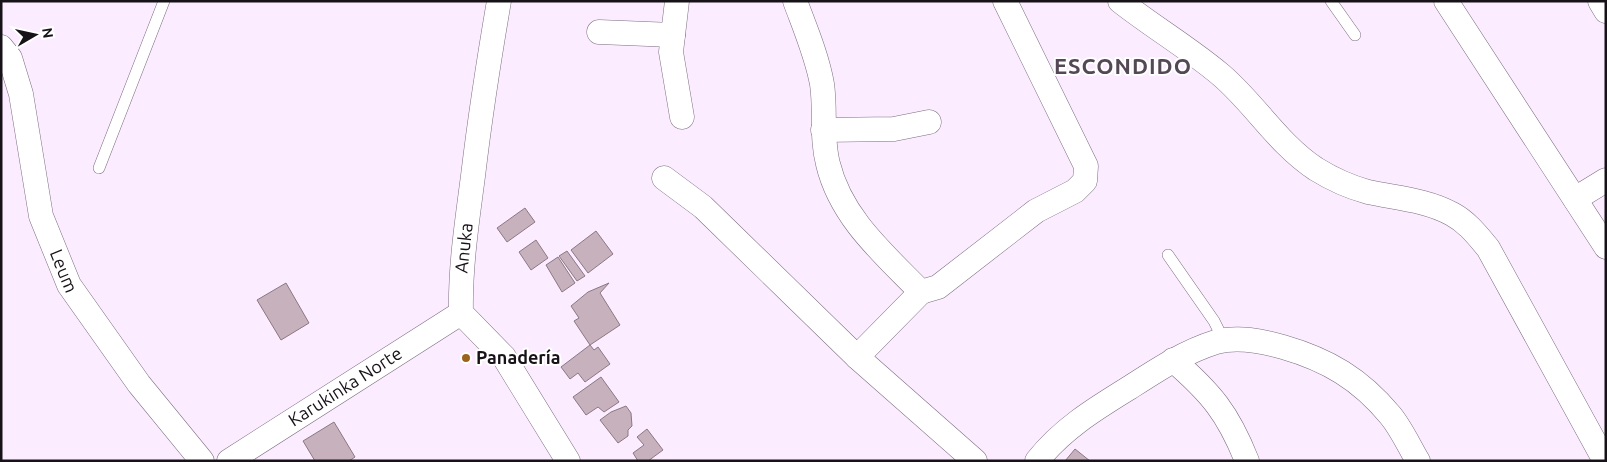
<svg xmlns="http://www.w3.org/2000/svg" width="1607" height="462" font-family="Ubuntu,sans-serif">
	<rect width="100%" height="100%" fill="#fbecff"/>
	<g fill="#c6b1bd" stroke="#8c7884">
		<path d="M 525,208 L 535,222 L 507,242 L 497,228 Z"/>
		<path d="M 596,231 L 613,254 L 588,273 L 571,250 Z"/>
		<path d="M 536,240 L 548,258 L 531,270 L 519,252 Z"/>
		<path d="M 567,251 L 585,276 L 577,281 L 559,256 Z"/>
		<path d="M 558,257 L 575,283 L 562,292 L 546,265 Z"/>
		<path d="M 286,283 L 309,323 L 281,340 L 257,300 Z"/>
		<path d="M 609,283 L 600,293 L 620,325 L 590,345 L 574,321 L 579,318 L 571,306 L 588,292 Z"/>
		<path d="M 590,345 L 594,350 L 598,347 L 610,364 L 585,382 L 578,373 L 570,379 L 561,367 Z"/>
		<path d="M 601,377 L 619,402 L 604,412 L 598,407 L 586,415 L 573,397 Z"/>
		<path d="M 626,406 L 631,413 L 632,426 L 628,430 L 628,436 L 618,443 L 600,420 L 611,412 Z"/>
		<path d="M 334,422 L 355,457 L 349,461 L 315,461 L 303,441 Z"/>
		<path d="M 647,429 L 663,450 L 648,461 L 638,461 L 633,453 L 644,445 L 637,437 Z"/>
		<path d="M 1075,449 L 1090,461 L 1065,461 Z"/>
	</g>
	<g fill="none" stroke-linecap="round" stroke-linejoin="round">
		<g stroke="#7b6e7e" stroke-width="12">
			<g id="lane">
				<path d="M 1331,1 L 1355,35"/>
				<path d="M 99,168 L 164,1"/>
				<path d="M 1168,255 L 1214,321 L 1224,341"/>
			</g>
		</g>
		<g stroke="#7b6e7e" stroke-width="25">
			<g id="street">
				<path d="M 499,1 C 489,59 480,117 473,176 C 467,222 460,267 461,313 L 504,357 L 568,461"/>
				<path d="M 677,1 L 671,52 L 682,117"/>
				<path d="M 795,1 C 805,28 817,56 822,84 C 826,111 821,138 828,164 C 841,218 884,254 921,292 L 938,287 L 1036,211 L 1075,191 L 1085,181 L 1086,166 L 1005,1"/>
				<path d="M 1120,1 C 1153,27 1189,48 1221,75 C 1255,104 1278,144 1316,169 C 1332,179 1350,187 1368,192 C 1396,198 1427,200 1452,214 C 1467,222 1477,235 1488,248 L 1605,461"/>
				<path d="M 1446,1 L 1606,247"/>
				<path d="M 1600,1 L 1606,11"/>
				<path d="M 599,32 L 673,35"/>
				<path id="s1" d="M 1,47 L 10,58 L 21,94 L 41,216 L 69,285 L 139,384 L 202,461"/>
				<path d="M 823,130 L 894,129 L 929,122"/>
				<path d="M 664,178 L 703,207 L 857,357 L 975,461"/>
				<path d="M 1575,199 L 1606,180"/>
				<path d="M 857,357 L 921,292"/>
				<path d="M 1173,360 C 1211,393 1228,413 1247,461"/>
				<path id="s2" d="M 229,461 L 461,313"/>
				<path d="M 1037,461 C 1062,429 1095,409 1129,388 C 1157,370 1184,352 1216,342 C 1238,336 1262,341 1283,347 C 1328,360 1360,379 1390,415 C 1401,428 1409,446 1418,461"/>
			</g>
		</g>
		<use href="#lane" stroke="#fff" stroke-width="11"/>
		<use href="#street" stroke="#fff" stroke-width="24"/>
	</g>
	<circle fill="#9a631e" stroke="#fff" stroke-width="2" cx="466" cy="358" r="5"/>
	<g text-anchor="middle" stroke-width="4" stroke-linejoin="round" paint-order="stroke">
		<g font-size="18" fill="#171218" stroke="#fff">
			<text transform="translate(464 248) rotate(-84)" y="6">Anuka</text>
			<text dy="6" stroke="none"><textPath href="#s1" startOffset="235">Leum</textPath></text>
			<text dy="6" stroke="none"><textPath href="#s2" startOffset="138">Karukinka Norte</textPath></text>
		</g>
		<g font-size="18" font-weight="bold" fill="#171218" stroke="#fff" text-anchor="start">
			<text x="476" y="364">Panadería</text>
		</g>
		<g font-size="22" font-weight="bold" letter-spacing="1" fill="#544756" stroke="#fff">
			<text x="1123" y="74">ESCONDIDO</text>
		</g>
	</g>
	<rect width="1607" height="462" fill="none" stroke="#171218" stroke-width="5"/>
	<g transform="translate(35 35) rotate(81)" stroke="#ffffff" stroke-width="4" paint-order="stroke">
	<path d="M0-4L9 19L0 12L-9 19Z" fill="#171218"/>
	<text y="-8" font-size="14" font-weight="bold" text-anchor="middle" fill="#171218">N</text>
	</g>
</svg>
